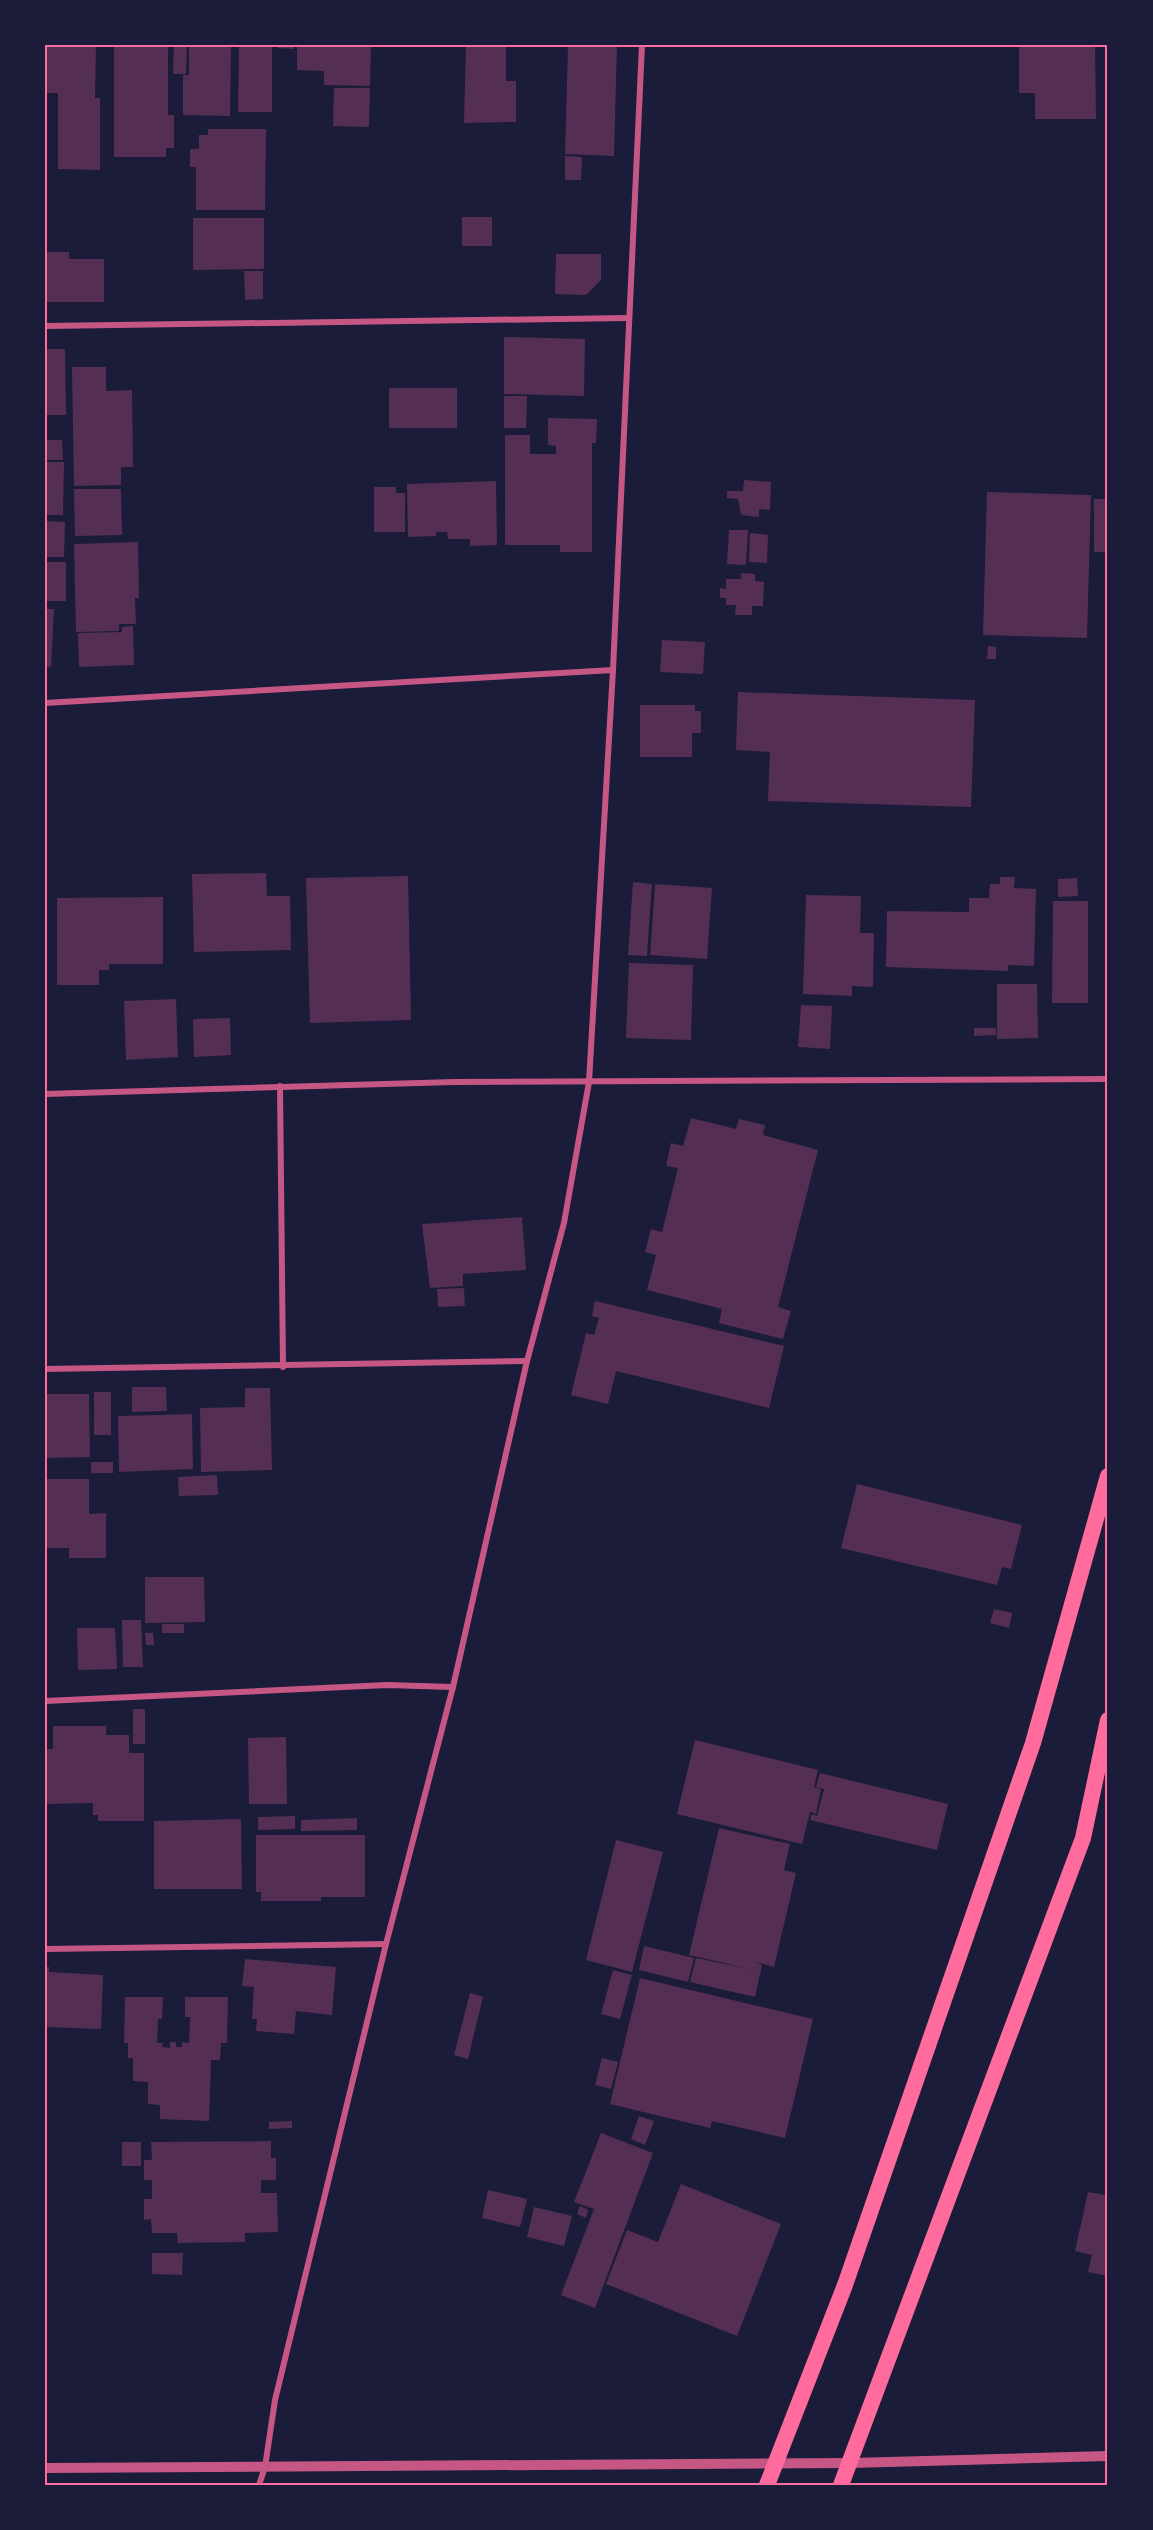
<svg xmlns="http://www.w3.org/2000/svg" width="1153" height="2530" font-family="Karla,sans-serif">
	<rect width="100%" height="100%" fill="#1b1b3a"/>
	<g fill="#542f53">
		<path d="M 45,45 L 96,45 L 95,98 L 100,98 L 100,170 L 58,169 L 58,93 L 45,93 Z"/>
		<path d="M 114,45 L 168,45 L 168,115 L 174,115 L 174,148 L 166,148 L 166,157 L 114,157 Z"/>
		<path d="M 174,45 L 187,45 L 186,74 L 173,74 Z"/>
		<path d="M 189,45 L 231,45 L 230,116 L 183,115 L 183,75 L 189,75 Z"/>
		<path d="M 239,45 L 272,45 L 272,112 L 238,112 Z"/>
		<path d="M 278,45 L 294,45 L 294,49 L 278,48 Z"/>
		<path d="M 297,45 L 371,45 L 370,86 L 324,85 L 324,71 L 297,70 Z"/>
		<path d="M 466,45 L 506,45 L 506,81 L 516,81 L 516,122 L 464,123 Z"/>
		<path d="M 568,45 L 617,45 L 614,156 L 565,154 Z"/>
		<path d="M 1019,45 L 1095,45 L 1096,119 L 1035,119 L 1035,93 L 1019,93 Z"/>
		<path d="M 334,88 L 370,88 L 369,127 L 333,126 Z"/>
		<path d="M 208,129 L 266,129 L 265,210 L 196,210 L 196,167 L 190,167 L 190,149 L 199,149 L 199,135 L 208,135 Z"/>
		<path d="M 565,156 L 582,157 L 581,180 L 565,180 Z"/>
		<rect x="462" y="217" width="30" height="29"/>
		<path d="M 193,218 L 264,218 L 264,269 L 193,270 Z"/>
		<path d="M 45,252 L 69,252 L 69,259 L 104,259 L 104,302 L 45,302 Z"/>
		<path d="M 556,254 L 601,254 L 601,280 L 586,295 L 555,294 Z"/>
		<path d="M 244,271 L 263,271 L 263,299 L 245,300 Z"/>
		<path d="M 504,337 L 585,339 L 584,396 L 504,394 Z"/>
		<path d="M 45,349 L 65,349 L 66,415 L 45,415 Z"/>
		<path d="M 72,367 L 106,367 L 106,391 L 132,390 L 133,467 L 121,467 L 121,485 L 74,486 Z"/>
		<rect x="389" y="388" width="68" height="40"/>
		<path d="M 504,396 L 527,396 L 526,428 L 504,428 Z"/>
		<path d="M 548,418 L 597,419 L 596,443 L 592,443 L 592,552 L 560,552 L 560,545 L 505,545 L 505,435 L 530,435 L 530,454 L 556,454 L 556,446 L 548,445 Z"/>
		<path d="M 45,440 L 62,440 L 63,460 L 45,460 Z"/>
		<path d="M 45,462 L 64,462 L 63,515 L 45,515 Z"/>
		<path d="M 744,480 L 771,482 L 770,510 L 759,509 L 759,517 L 741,515 L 738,499 L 727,498 L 727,491 L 743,491 Z"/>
		<path d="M 496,481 L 497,545 L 470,546 L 470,539 L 448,539 L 447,532 L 436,532 L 436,536 L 408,537 L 407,484 Z"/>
		<path d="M 374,487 L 396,487 L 396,493 L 405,493 L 405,532 L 374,532 Z"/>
		<path d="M 74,489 L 121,489 L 122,535 L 75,536 Z"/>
		<path d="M 987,492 L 1091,495 L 1087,638 L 983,635 Z"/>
		<rect x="1094" y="499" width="14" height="53"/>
		<path d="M 45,521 L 65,522 L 64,557 L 45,557 Z"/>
		<path d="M 729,530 L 748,530 L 746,565 L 727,564 Z"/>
		<path d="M 750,533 L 768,535 L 767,563 L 749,562 Z"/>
		<path d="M 138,542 L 139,598 L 135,598 L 136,624 L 119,624 L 119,631 L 76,632 L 74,544 Z"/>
		<rect x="45" y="562" width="21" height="39"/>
		<path d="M 741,573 L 755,574 L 755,581 L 764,582 L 763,606 L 752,606 L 752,615 L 735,615 L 736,605 L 726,605 L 726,598 L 720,598 L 720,588 L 726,589 L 726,579 L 741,579 Z"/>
		<path d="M 45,609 L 54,609 L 51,667 L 45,666 Z"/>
		<path d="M 133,626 L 134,665 L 79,667 L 78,633 L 122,632 L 122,627 Z"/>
		<path d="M 662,640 L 705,642 L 703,674 L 660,672 Z"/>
		<path d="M 988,646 L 996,647 L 996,659 L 987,659 Z"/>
		<path d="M 738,692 L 975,700 L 971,807 L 768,801 L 770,752 L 736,750 Z"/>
		<path d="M 640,705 L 695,705 L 695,711 L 701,711 L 701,733 L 692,733 L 692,757 L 640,757 Z"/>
		<path d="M 266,873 L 267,896 L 290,896 L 291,950 L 194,952 L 192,874 Z"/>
		<path d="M 408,876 L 411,1020 L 310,1023 L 306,878 Z"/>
		<path d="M 1000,877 L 1015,877 L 1014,888 L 1036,889 L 1034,966 L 1008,965 L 1008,971 L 886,967 L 887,911 L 969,912 L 969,898 L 989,898 L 990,884 L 1000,884 Z"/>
		<path d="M 1077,878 L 1078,896 L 1058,897 L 1058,879 Z"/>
		<path d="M 633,882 L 652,884 L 647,956 L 628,955 Z"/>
		<path d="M 655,884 L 712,888 L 707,959 L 650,955 Z"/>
		<path d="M 806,895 L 861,896 L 860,933 L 874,933 L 873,987 L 852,986 L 852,996 L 803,994 Z"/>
		<path d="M 163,897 L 163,964 L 109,964 L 109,970 L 99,970 L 99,985 L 57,985 L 57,898 Z"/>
		<path d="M 1053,901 L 1088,901 L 1088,1003 L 1052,1003 Z"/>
		<path d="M 629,963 L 693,965 L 691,1040 L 626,1038 Z"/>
		<path d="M 997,984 L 1037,984 L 1038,1038 L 997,1039 Z"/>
		<path d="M 176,999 L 178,1057 L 126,1060 L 124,1001 Z"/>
		<path d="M 801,1005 L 832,1006 L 830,1049 L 798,1047 Z"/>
		<path d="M 230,1018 L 231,1055 L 194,1057 L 193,1019 Z"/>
		<path d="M 974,1028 L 996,1028 L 996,1035 L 974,1036 Z"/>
		<path d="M 691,1118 L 736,1129 L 739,1119 L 765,1125 L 763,1135 L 818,1150 L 778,1307 L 791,1311 L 783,1339 L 719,1323 L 722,1309 L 647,1290 L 656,1255 L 645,1252 L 651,1229 L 662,1232 L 678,1168 L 666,1166 L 671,1143 L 683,1146 Z"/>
		<path d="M 522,1217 L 526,1270 L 463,1274 L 463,1286 L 430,1288 L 422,1224 Z"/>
		<path d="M 464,1288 L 465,1306 L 438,1307 L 437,1289 Z"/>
		<path d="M 595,1301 L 784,1346 L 769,1408 L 616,1371 L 608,1404 L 571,1395 L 586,1333 L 594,1335 L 599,1318 L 592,1316 Z"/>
		<path d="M 132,1387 L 166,1387 L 167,1411 L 132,1412 Z"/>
		<path d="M 245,1388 L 270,1388 L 272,1470 L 201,1472 L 200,1408 L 245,1407 Z"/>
		<rect x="94" y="1392" width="17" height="43"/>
		<path d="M 45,1394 L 89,1394 L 90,1457 L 45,1458 Z"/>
		<path d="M 192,1414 L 193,1469 L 119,1472 L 118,1416 Z"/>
		<rect x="91" y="1462" width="22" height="11"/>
		<path d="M 217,1475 L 218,1495 L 179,1496 L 178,1477 Z"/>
		<path d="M 45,1479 L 89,1479 L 89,1514 L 106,1513 L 106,1558 L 69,1558 L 69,1548 L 45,1548 Z"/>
		<path d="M 857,1484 L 1022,1525 L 1011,1569 L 1002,1567 L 997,1585 L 841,1548 Z"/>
		<path d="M 145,1577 L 204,1577 L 205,1622 L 145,1623 Z"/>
		<path d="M 994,1609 L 1012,1613 L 1009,1628 L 990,1623 Z"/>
		<path d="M 122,1620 L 141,1620 L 143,1667 L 123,1667 Z"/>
		<rect x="162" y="1624" width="22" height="9"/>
		<path d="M 77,1628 L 115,1628 L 117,1669 L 78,1670 Z"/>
		<path d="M 145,1633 L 153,1633 L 154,1645 L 146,1645 Z"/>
		<rect x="133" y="1709" width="12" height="35"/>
		<path d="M 53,1726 L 106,1726 L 106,1735 L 129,1735 L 129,1753 L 144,1753 L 144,1821 L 98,1821 L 98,1815 L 93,1815 L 93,1803 L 46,1804 L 46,1749 L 53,1749 Z"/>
		<path d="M 286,1737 L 287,1804 L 249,1804 L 248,1738 Z"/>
		<path d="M 695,1740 L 818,1770 L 814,1787 L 821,1789 L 816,1814 L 810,1812 L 802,1844 L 677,1814 Z"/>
		<path d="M 820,1773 L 948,1804 L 937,1850 L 810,1820 L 812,1814 L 817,1816 L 824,1789 L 816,1787 Z"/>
		<path d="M 295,1816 L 295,1829 L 258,1830 L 258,1817 Z"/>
		<path d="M 357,1818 L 357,1830 L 301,1831 L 301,1820 Z"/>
		<path d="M 241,1819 L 242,1889 L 154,1889 L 154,1821 Z"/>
		<path d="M 719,1828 L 790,1844 L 784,1870 L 796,1873 L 774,1967 L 756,1962 L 762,1965 L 755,1997 L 690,1982 L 696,1958 L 755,1970 L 689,1955 Z"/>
		<path d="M 256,1835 L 365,1835 L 365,1897 L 321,1897 L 321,1901 L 261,1901 L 261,1892 L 256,1892 Z"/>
		<path d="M 616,1840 L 663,1852 L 632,1972 L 586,1960 Z"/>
		<path d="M 644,1946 L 694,1958 L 688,1982 L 639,1970 Z"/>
		<path d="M 245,1959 L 336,1967 L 332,2015 L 296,2011 L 294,2034 L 256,2031 L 257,2019 L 252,2019 L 254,1987 L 242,1986 Z"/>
		<path d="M 45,1967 L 49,1967 L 49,1972 L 103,1975 L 101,2029 L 45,2027 Z"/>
		<path d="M 613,1970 L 632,1975 L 620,2019 L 601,2014 Z"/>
		<path d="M 640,1978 L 813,2019 L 785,2138 L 712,2121 L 710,2128 L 610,2104 Z"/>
		<path d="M 470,1993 L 483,1997 L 468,2059 L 454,2055 Z"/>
		<path d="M 125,1997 L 163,1997 L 162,2019 L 158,2019 L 157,2043 L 163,2043 L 162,2047 L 170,2048 L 170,2042 L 176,2042 L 176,2047 L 182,2047 L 182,2042 L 189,2043 L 190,2017 L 185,2017 L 185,1997 L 228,1997 L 227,2043 L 221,2043 L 220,2060 L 211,2060 L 209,2121 L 160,2119 L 160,2105 L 148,2104 L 148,2082 L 133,2081 L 133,2058 L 128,2058 L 128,2043 L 124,2043 Z"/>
		<path d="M 602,2058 L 618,2062 L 611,2089 L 595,2085 Z"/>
		<path d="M 639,2116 L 654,2121 L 645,2145 L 631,2139 Z"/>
		<path d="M 292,2121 L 292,2128 L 269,2129 L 269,2122 Z"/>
		<path d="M 601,2133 L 653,2153 L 595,2308 L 561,2295 L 594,2209 L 574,2202 Z"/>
		<path d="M 271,2141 L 271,2158 L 276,2158 L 276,2180 L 261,2180 L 261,2193 L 277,2193 L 278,2232 L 245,2233 L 245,2242 L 178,2243 L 177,2233 L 152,2233 L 151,2219 L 144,2220 L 144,2199 L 152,2199 L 152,2180 L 144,2180 L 144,2160 L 152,2160 L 151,2142 Z"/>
		<rect x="122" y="2142" width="19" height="24"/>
		<path d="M 681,2184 L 781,2224 L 737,2336 L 606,2284 L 627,2230 L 658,2242 Z"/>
		<path d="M 1108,2184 L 1108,2276 L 1088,2272 L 1092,2255 L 1075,2251 L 1088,2192 L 1105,2195 Z"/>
		<path d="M 488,2190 L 527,2199 L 520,2227 L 482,2218 Z"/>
		<path d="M 580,2206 L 588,2210 L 586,2218 L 577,2214 Z"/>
		<path d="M 534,2207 L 572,2216 L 564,2246 L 527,2237 Z"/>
		<path d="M 152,2253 L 183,2253 L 182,2275 L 152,2274 Z"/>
	</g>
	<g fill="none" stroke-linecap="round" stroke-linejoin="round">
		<g stroke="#c65784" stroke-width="6">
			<path d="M 45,326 L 628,318"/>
			<path d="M 45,703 L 613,670"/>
			<path d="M 280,1086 L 283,1367"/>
			<path d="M 45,1094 L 454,1082 L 1108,1079"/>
			<path d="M 45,1369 L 527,1361"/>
			<path d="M 45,1701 L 387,1685 L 453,1687"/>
			<path d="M 45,1949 L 386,1944"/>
			<path d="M 259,2485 L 265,2467 L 275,2400 L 386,1944 L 453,1687 L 527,1361 L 564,1223 L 589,1082 L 613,670 L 642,45"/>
		</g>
		<path stroke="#c65784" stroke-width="10" d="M 45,2468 L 851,2463 L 1108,2456"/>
		<g stroke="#ff6b9d" stroke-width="16">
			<path d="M 767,2485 L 845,2285 L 1033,1743 L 1108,1476"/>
			<path d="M 841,2485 L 1083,1838 L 1108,1720"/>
		</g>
	</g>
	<rect width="1153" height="2530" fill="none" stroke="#1b1b3a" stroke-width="93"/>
	<rect x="46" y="46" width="1060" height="2438" fill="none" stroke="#ff6b9d" stroke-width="2"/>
</svg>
